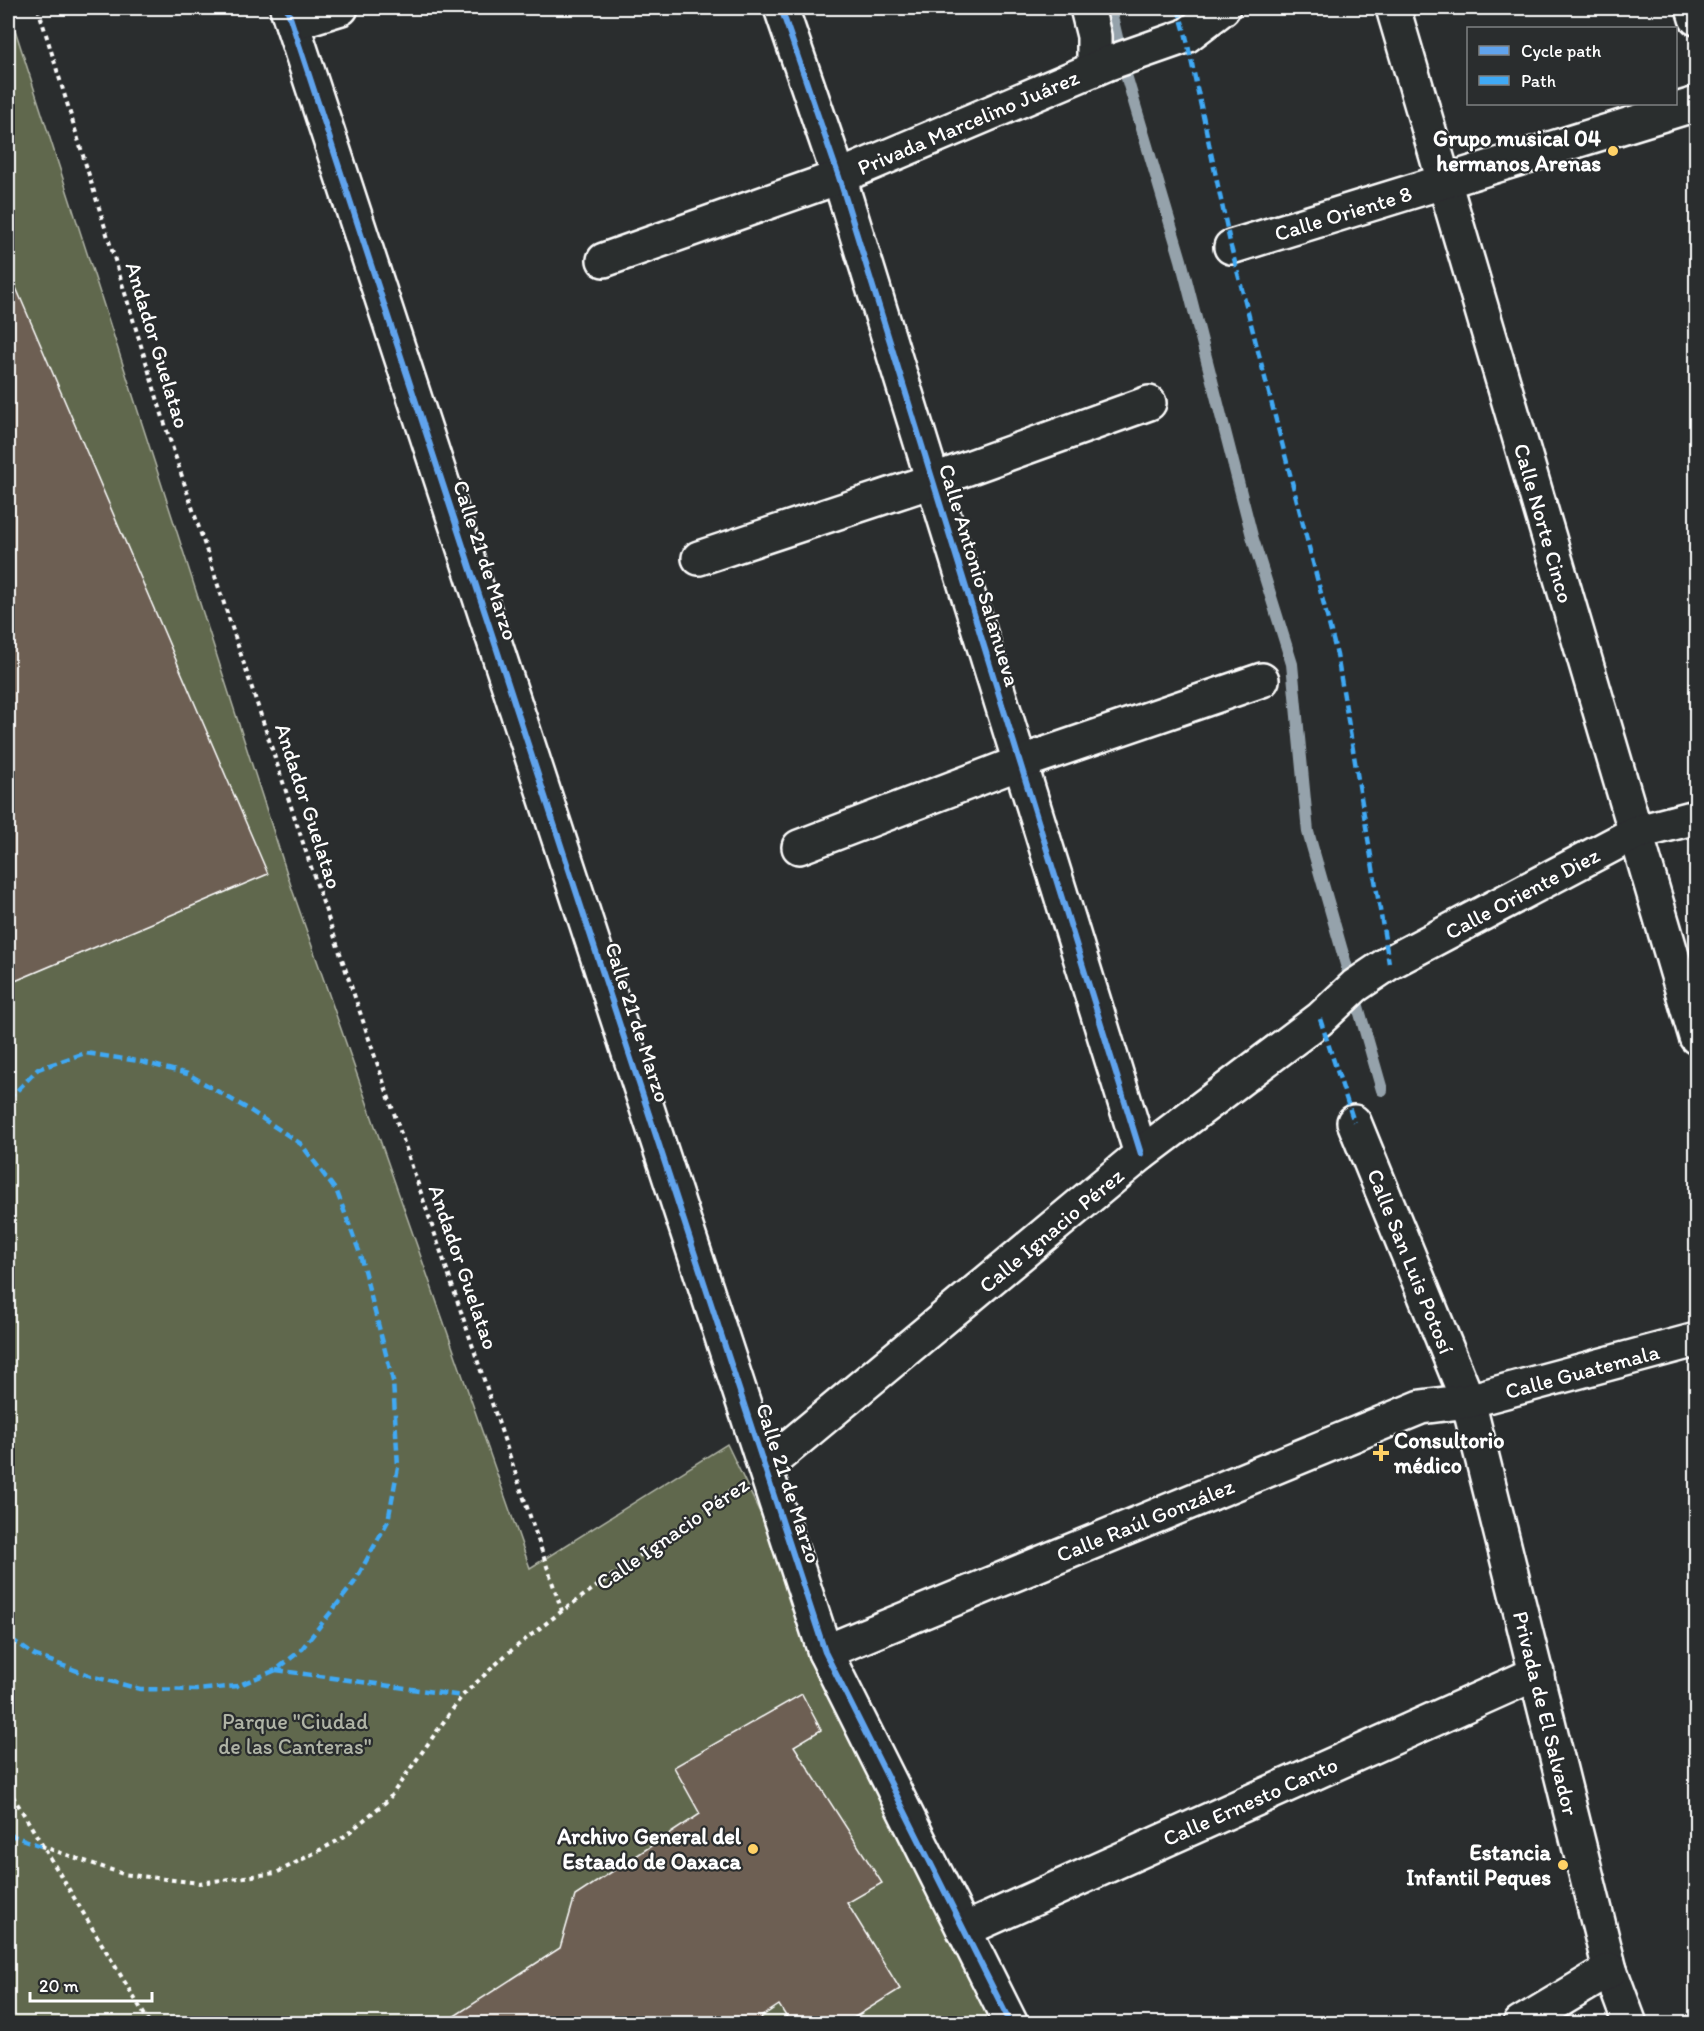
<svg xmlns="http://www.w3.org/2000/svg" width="1704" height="2031" font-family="Itim,sans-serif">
	<rect width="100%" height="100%" fill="#2a2d2e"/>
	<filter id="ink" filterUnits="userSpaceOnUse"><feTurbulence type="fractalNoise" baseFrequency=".0167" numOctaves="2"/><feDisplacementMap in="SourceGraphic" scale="12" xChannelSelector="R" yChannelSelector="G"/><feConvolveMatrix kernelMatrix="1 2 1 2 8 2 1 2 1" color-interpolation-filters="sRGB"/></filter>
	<g filter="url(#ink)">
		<path fill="#60684e" stroke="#b0b4a6" stroke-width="1.5" d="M 8,8 L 293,892 L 530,1568 L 727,1444 L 1005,2023 L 8,2024 Z"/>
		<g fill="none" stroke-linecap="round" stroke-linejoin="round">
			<path stroke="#95a2ab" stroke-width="12" d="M 1110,8 L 1126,75 L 1181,260 L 1252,536 L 1292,664 L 1308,832 L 1382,1090"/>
		</g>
		<g fill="#6d5f53" stroke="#fff" stroke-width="1.5">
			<path d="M 8,269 L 268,874 L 8,984 Z"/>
			<path d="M 802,1694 L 821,1730 L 794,1746 L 882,1883 L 847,1903 L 900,1989 L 844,2024 L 791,2024 L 779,2005 L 761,2017 L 766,2024 L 442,2024 L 560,1948 L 575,1896 L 700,1814 L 674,1767 Z"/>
		</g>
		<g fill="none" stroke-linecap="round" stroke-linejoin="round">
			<g stroke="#fff" stroke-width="38">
				<g id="street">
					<path d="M 287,8 L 825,1652 L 1011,2024"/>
					<path d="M 781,8 L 839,177 L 1141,1154"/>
					<path d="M 1087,8 L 1094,36 L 1094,69"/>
					<path d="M 1393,8 L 1696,1037"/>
					<path d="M 1693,8 L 1696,18"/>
					<path d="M 292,23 L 341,8"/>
					<path d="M 1231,247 L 1696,104"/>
					<path d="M 604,260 L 839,177 L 1106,64 L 1186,36 L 1223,8"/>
					<path d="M 699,558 L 932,481 L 1149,403"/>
					<path d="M 799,847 L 1019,763 L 1262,680"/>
					<path d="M 1354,1122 L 1468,1401 L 1610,1970 L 1630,2024"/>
					<path d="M 765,1467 L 1141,1154 L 1320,1019 L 1355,986 L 1389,963 L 1635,833 L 1696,817"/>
					<path d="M 825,1652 L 1421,1407 L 1468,1401 L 1696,1340"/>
					<path d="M 964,1930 L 1537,1673"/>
					<path d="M 1520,2024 L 1610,1970"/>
				</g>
			</g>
			<g stroke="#fff" stroke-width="4" stroke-dasharray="4.5 4.5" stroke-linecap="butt">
				<path d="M 38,8 L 168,434 L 312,870 L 562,1611"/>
				<path d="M 8,1788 L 150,2024"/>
				<path d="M 41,1846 L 123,1874 L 199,1883 L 276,1873 L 341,1839 L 388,1800 L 462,1696 L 508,1653 L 562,1611 L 732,1490"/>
			</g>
			<use href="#street" stroke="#2a2d2e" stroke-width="33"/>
			<g stroke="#3fa9f5" stroke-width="4.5" stroke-dasharray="9 4.5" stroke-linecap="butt">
				<path d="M 1178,8 L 1186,36 L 1231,247 L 1337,655 L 1389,963"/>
				<path d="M 1320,1019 L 1354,1122"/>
				<path d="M 8,1100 L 38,1069 L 85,1053 L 138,1061 L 188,1074 L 248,1109 L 301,1144 L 337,1192 L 359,1251 L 393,1381 L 398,1467 L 388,1521 L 354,1583 L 300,1651 L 276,1670 L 237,1686 L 197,1690 L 140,1689 L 91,1676 L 34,1655 L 8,1637"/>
				<path d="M 276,1670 L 462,1696"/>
				<path d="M 8,1834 L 41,1846"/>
			</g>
			<g stroke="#2a2d2e" stroke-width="10">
				<g id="cycleway">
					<path d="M 287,8 L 825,1652 L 1011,2024"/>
					<path d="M 781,8 L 839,177 L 1141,1154"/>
				</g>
			</g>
			<use href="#cycleway" stroke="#60a3ed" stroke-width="6"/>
		</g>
	</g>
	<g fill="#ffd166" stroke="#2a2d2e" stroke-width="2">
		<circle cx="1613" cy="151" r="6"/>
		<path d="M1378 1444h6v6h6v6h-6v6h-6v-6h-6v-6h6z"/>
		<circle cx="753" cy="1849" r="6"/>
		<circle cx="1563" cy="1865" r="6"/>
	</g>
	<g text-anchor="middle" stroke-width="4.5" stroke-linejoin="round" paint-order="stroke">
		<g font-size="22" fill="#fff" stroke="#2a2d2e">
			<text transform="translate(968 122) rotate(-23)" y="8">Privada Marcelino Juárez</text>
			<text transform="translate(1343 213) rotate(-17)" y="8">Calle Oriente 8</text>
			<text transform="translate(158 345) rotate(73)" y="8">Andador Guelatao</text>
			<text transform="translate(1544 523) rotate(74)" y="8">Calle Norte Cinco</text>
			<text transform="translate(486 560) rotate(72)" y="8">Calle 21 de Marzo</text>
			<text transform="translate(980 575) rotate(73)" y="8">Calle Antonio Salanueva</text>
			<text transform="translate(309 806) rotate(72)" y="8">Andador Guelatao</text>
			<text transform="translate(1522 893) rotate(-28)" y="8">Calle Oriente Diez</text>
			<text transform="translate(638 1022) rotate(72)" y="8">Calle 21 de Marzo</text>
			<text transform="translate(1051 1230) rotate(-40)" y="8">Calle Ignacio Pérez</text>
			<text transform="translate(1411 1261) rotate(68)" y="8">Calle San Luis Potosí</text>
			<text transform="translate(464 1267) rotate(71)" y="8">Andador Guelatao</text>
			<text transform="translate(1582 1371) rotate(-15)" y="8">Calle Guatemala</text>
			<text transform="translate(789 1483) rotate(72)" y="8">Calle 21 de Marzo</text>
			<text transform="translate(1145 1520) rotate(-22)" y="8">Calle Raúl González</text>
			<text transform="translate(672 1533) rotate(-35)" y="8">Calle Ignacio Pérez</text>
			<text transform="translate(1546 1713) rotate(76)" y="8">Privada de El Salvador</text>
			<text transform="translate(1250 1801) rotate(-24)" y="8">Calle Ernesto Canto</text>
		</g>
		<g font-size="22" font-weight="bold" fill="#fff" stroke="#2a2d2e" text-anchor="end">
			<text x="1601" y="146">Grupo musical 04<tspan x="1601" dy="25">hermanos Arenas</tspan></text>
			<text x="1394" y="1448" text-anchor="start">Consultorio<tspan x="1394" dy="25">médico</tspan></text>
			<text x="741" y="1844">Archivo General del<tspan x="741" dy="25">Estaado de Oaxaca</tspan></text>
			<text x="1551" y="1860">Estancia<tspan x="1551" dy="25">Infantil Peques</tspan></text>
		</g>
		<g font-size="22" fill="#b0b4a6" stroke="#2a2d2e">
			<text x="295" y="1729">Parque "Ciudad<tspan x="295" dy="25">de las Canteras"</tspan></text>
		</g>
	</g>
	<rect width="1704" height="2031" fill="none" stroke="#2a2d2e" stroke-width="30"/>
	<rect x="15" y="15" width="1674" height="2001" fill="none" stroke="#fff" stroke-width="2" filter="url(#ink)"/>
	<rect x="1467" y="27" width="210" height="78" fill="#2a2d2e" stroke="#7f8182" stroke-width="1.5"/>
	<rect x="1479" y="46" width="30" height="9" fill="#60a3ed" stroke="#7f8182" stroke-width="1.5"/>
	<text x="1521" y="57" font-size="18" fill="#ffffff">Cycle path</text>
	<rect x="1479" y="76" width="30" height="9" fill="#3fa9f5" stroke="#7f8182" stroke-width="1.5"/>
	<text x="1521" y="87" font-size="18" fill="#ffffff">Path</text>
	<path d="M30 1992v9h122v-9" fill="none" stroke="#ffffff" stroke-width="3"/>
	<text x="39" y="1992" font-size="18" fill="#ffffff" stroke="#2a2d2e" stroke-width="4.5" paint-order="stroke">20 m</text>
</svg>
